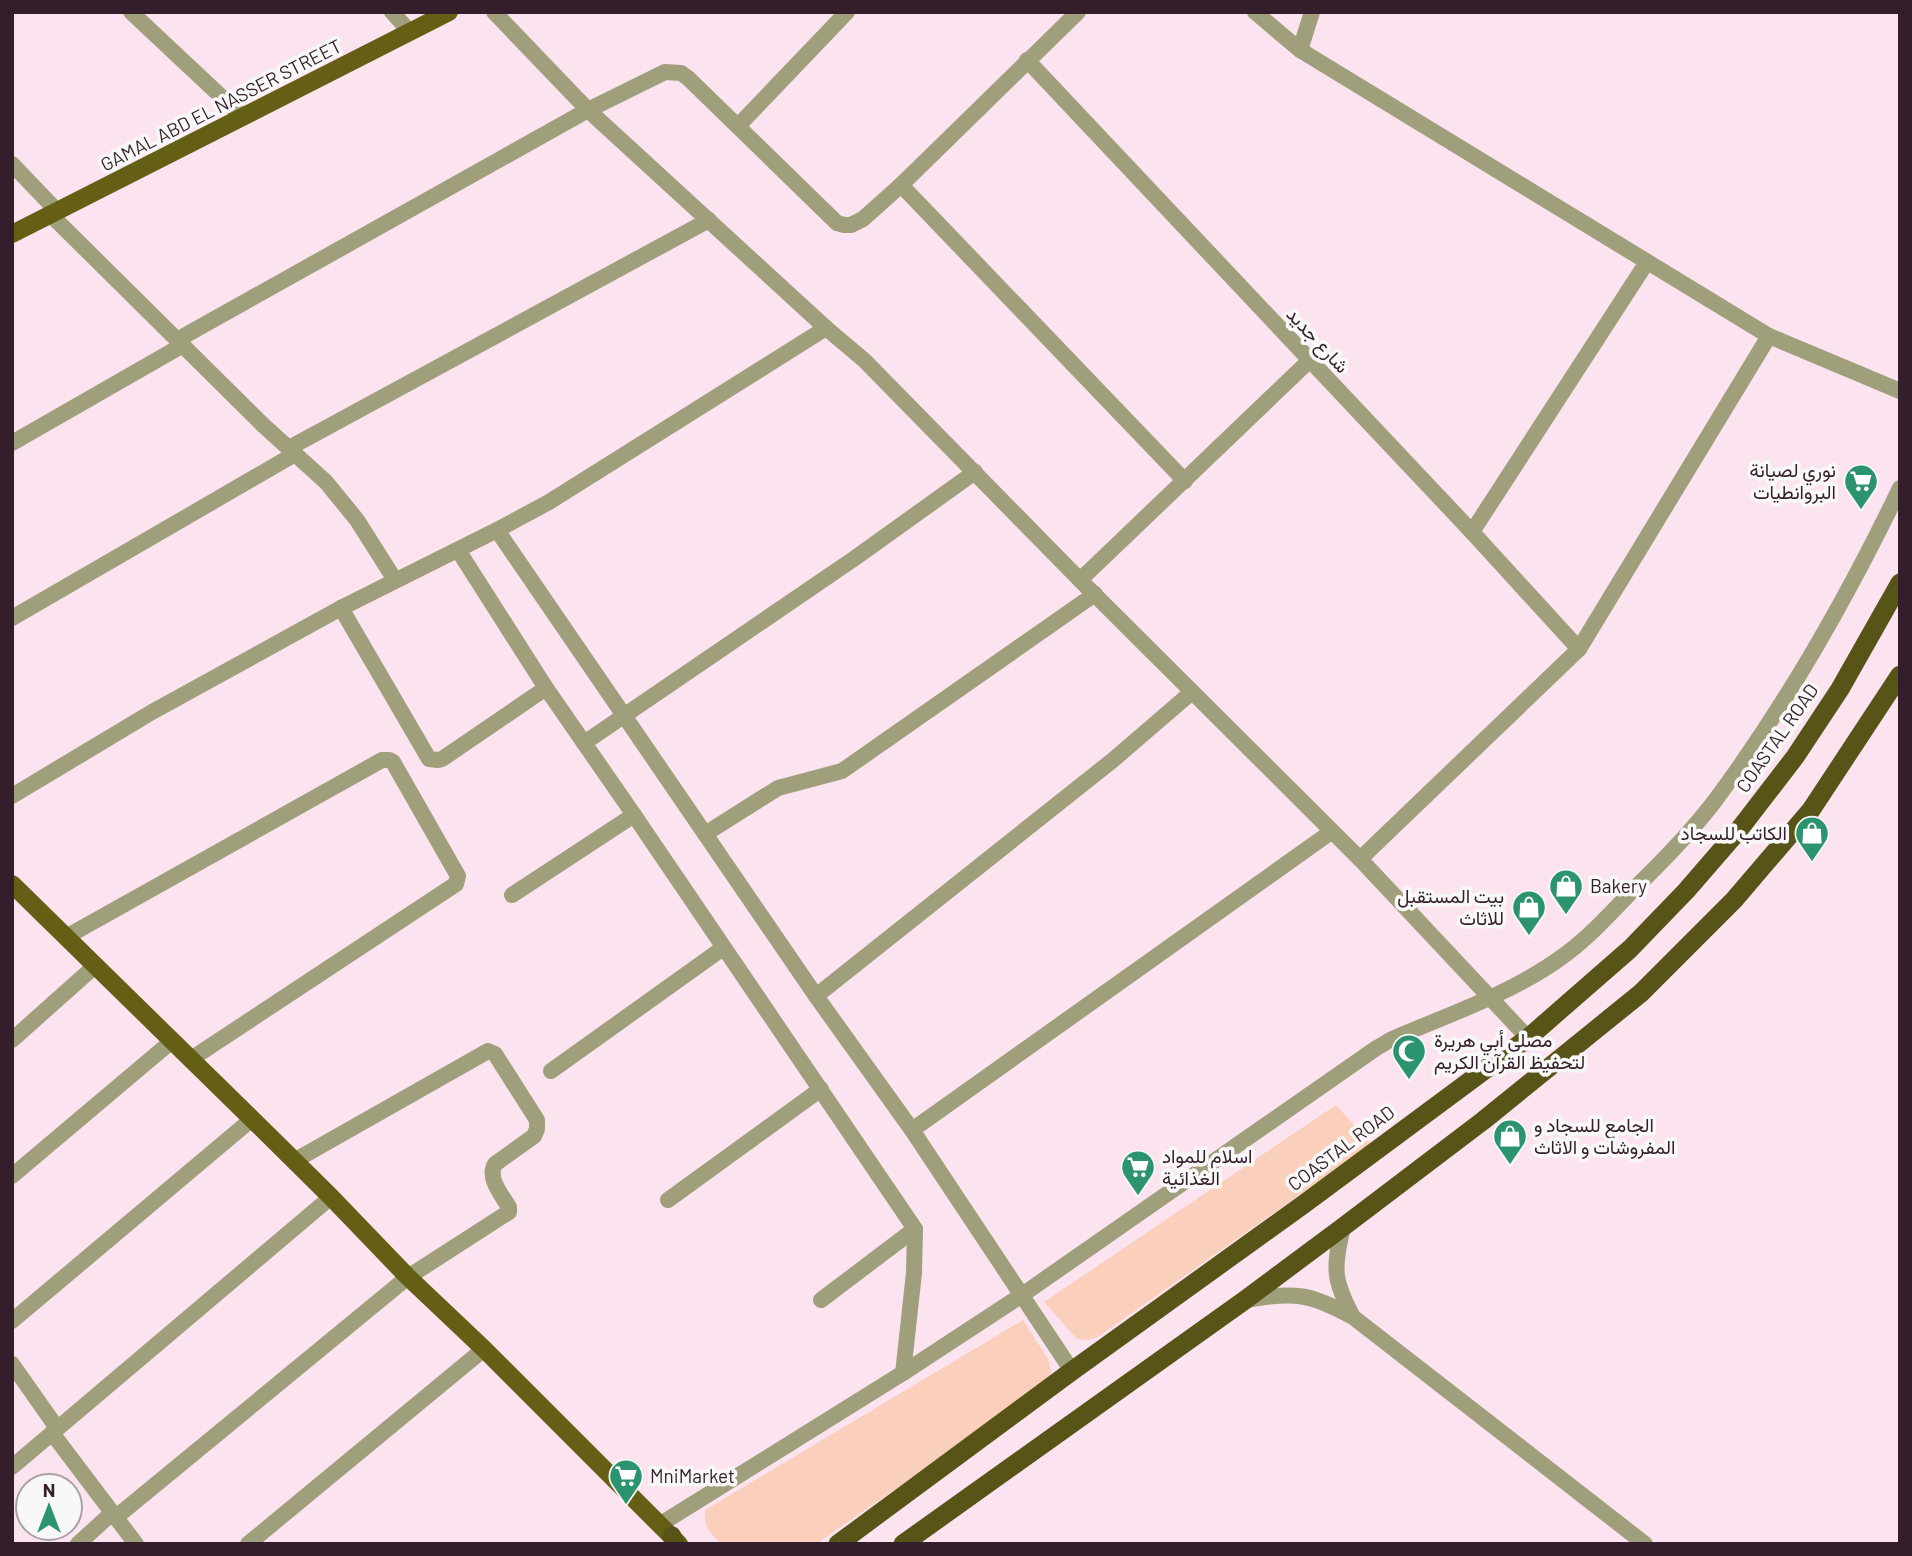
<svg xmlns="http://www.w3.org/2000/svg" width="1912" height="1556" font-family="Barlow,Vazirmatn,sans-serif">
	<rect width="100%" height="100%" fill="#fce3f0"/>
	<g fill="#facfbc">
		<path d="M 1336,1105 L 1371,1144 L 1098,1337 L 1088,1340 L 1077,1339 L 1044,1302 Z"/>
		<path d="M 1023,1320 L 1048,1359 L 1051,1372 L 1048,1383 L 816,1544 L 721,1544 C 710,1532 703,1527 705,1510 Z"/>
	</g>
	<g fill="none" stroke-linecap="round" stroke-linejoin="round">
		<g stroke="#a09f7c" stroke-width="16">
			<path d="M 131,12 L 243,117"/>
			<path d="M 392,12 L 410,32"/>
			<path d="M 494,12 L 588,110 L 826,328 L 864,360 L 1080,580 L 1360,859 L 1528,1038"/>
			<path d="M 1255,12 L 1300,50 L 1769,336 L 1900,391"/>
			<path d="M 1300,50 L 1312,12"/>
			<path d="M 1027,60 L 1472,532 L 1579,649"/>
			<path d="M 738,126 L 847,12"/>
			<path d="M 12,164 L 58,212"/>
			<path d="M 901,185 L 1185,481"/>
			<path d="M 51,215 L 263,425 L 326,482 L 357,520 L 395,580"/>
			<path d="M 177,340 L 588,110 L 665,72 L 681,73 L 688,78 L 837,223 L 844,225 L 851,225 L 863,219 L 901,185 L 1078,12"/>
			<path d="M 12,443 L 183,345"/>
			<path d="M 289,448 L 709,220"/>
			<path d="M 497,530 L 816,996 L 912,1130 L 1072,1371"/>
			<path d="M 1472,532 L 1647,262"/>
			<path d="M 458,550 L 546,688 L 634,815 L 915,1229 L 914,1273 L 903,1373"/>
			<path d="M 1080,580 L 1309,361"/>
			<path d="M 341,608 L 429,759 L 438,760 L 442,759 L 546,688"/>
			<path d="M 12,618 L 295,454"/>
			<path d="M 584,743 L 855,558 L 975,472"/>
			<path d="M 12,796 L 152,712 L 341,608 L 497,530 L 549,502 L 826,328"/>
			<path d="M 705,834 L 778,788 L 842,771 L 1095,594"/>
			<path d="M 1360,859 L 1579,649 L 1769,336"/>
			<path d="M 512,895 L 634,815"/>
			<path d="M 66,937 L 382,760 L 389,760 L 393,762 L 458,876 L 456,884 L 191,1059"/>
			<path d="M 816,996 L 1113,760 L 1192,692"/>
			<path d="M 12,1040 L 95,966"/>
			<path d="M 551,1071 L 723,948"/>
			<path d="M 912,1130 L 1331,832"/>
			<path d="M 12,1176 L 172,1041"/>
			<path d="M 668,1200 L 821,1089"/>
			<path d="M 1343,1227 C 1333,1268 1333,1280 1353,1317"/>
			<path d="M 821,1300 L 915,1229"/>
			<path d="M 1247,1300 C 1295,1291 1311,1294 1353,1317 L 1645,1544"/>
			<path d="M 12,1321 L 252,1119"/>
			<path d="M 12,1364 L 57,1428"/>
			<path d="M 52,1433 L 136,1544"/>
			<path d="M 12,1467 L 331,1197"/>
			<path d="M 115,1518 L 408,1277 L 509,1212 L 509,1207 C 501,1194 487,1178 495,1164 L 534,1136 L 537,1129 L 537,1120 L 495,1054 L 488,1051 L 294,1161"/>
			<path d="M 659,1525 L 903,1373 L 1022,1295 L 1375,1049 L 1390,1040 C 1449,1014 1514,993 1566,954 C 1591,935 1613,911 1635,888 C 1663,861 1690,833 1714,802 C 1787,704 1847,598 1900,488"/>
			<path d="M 78,1544 L 112,1513"/>
			<path d="M 248,1544 L 484,1349"/>
		</g>
		<g stroke="#645f15" stroke-width="18">
			<path d="M 12,234 L 449,12"/>
			<path d="M 12,884 L 252,1119 L 331,1197 L 408,1277 L 484,1349 L 679,1544"/>
		</g>
		<g stroke="#585418" stroke-width="19">
			<path d="M 672,1536 L 675,1544"/>
			<path d="M 838,1544 L 1072,1371 L 1304,1204 L 1528,1038 L 1630,949 L 1686,891 L 1738,831 L 1795,757 L 1840,689 L 1900,583"/>
			<path d="M 903,1544 L 1245,1300 L 1343,1227 L 1484,1120 L 1641,993 L 1734,900 L 1811,810 L 1900,675"/>
		</g>
	</g>
	<defs>
		<g id="supermarket-pin" transform="scale(1.75)"><path d="M0 17L-7.5 6A9.5 9.5 0 1 1 7.5 6Z" fill="#2c936f" stroke="#f8f8f8"/><path d="M-6-5.5h2.5l.6 2H6L4.5 2H-2.5L-4.4-4H-6ZM-1.5 3.2a1.3 1.3 0 1 0 .1 0ZM3 3.2a1.3 1.3 0 1 0 .1 0Z" fill="#fff"/></g>
		<g id="shop-pin" transform="scale(1.75)"><path d="M0 17L-7.5 6A9.5 9.5 0 1 1 7.5 6Z" fill="#2c936f" stroke="#f8f8f8"/><path d="M-5-2.5h2.3a2.7 3.5 0 0 1 5.4 0H5L5.5 6h-11ZM-1.5-2.5h3a1.5 2.3 0 0 0-3 0Z" fill="#fff"/></g>
		<g id="mosque-pin" transform="scale(1.75)"><path d="M0 17L-7.5 6A9.5 9.5 0 1 1 7.5 6Z" fill="#2c936f" stroke="#f8f8f8"/><path d="M3.5-4.9A6 6 0 1 0 3.5 4.9A5 5 0 1 1 3.5-4.9Z" fill="#fff"/></g>
	</defs>
	<g fill-rule="evenodd">
		<use href="#supermarket-pin" x="1861" y="481"/>
		<use href="#shop-pin" x="1812" y="833"/>
		<use href="#shop-pin" x="1566" y="886"/>
		<use href="#shop-pin" x="1529" y="907"/>
		<use href="#mosque-pin" x="1409" y="1051"/>
		<use href="#shop-pin" x="1510" y="1136"/>
		<use href="#supermarket-pin" x="1138" y="1167"/>
		<use href="#supermarket-pin" x="626" y="1476"/>
	</g>
	<g text-anchor="middle" stroke-width="7" stroke-linejoin="round" paint-order="stroke">
		<g font-size="19" fill="#351e2b" stroke="#f8f8f8">
			<text transform="translate(221 105) rotate(-27)" y="7">GAMAL ABD EL NASSER STREET</text>
			<text transform="translate(1318 340) rotate(47)" y="7">شارع جديد</text>
			<text transform="translate(1777 738) rotate(-55)" y="7">COASTAL ROAD</text>
			<text transform="translate(1341 1148) rotate(-37)" y="7">COASTAL ROAD</text>
		</g>
		<g font-size="19" fill="#351e2b" stroke="#f8f8f8" text-anchor="start">
			<text x="1836" y="477" text-anchor="end">نوري لصيانة<tspan x="1836" dy="22">البروانطيات</tspan></text>
			<text x="1787" y="840" text-anchor="end">الكاتب للسجاد</text>
			<text x="1590" y="893">Bakery</text>
			<text x="1504" y="903" text-anchor="end">بيت المستقبل<tspan x="1504" dy="22">للاثاث</tspan></text>
			<text x="1434" y="1047">مصلى أبي هريرة<tspan x="1434" dy="22">لتحفيظ القرآن الكريم</tspan></text>
			<text x="1534" y="1132">الجامع للسجاد و<tspan x="1534" dy="22">المفروشات و الاثاث</tspan></text>
			<text x="1162" y="1163">اسلام للمواد<tspan x="1162" dy="22">الغذائية</tspan></text>
			<text x="650" y="1483">MniMarket</text>
		</g>
	</g>
	<rect width="1912" height="1556" fill="none" stroke="#351e2b" stroke-width="28"/>
	<g transform="translate(49 1507)"><circle r="33" fill="#f8f8f8" stroke="#aaa1a6" stroke-width="2"/>
	<path d="M0-5L12 26L0 18L-12 26Z" fill="#2c936f"/>
	<text y="-10" font-size="19" font-weight="bold" text-anchor="middle" fill="#351e2b">N</text>
	</g>
</svg>
